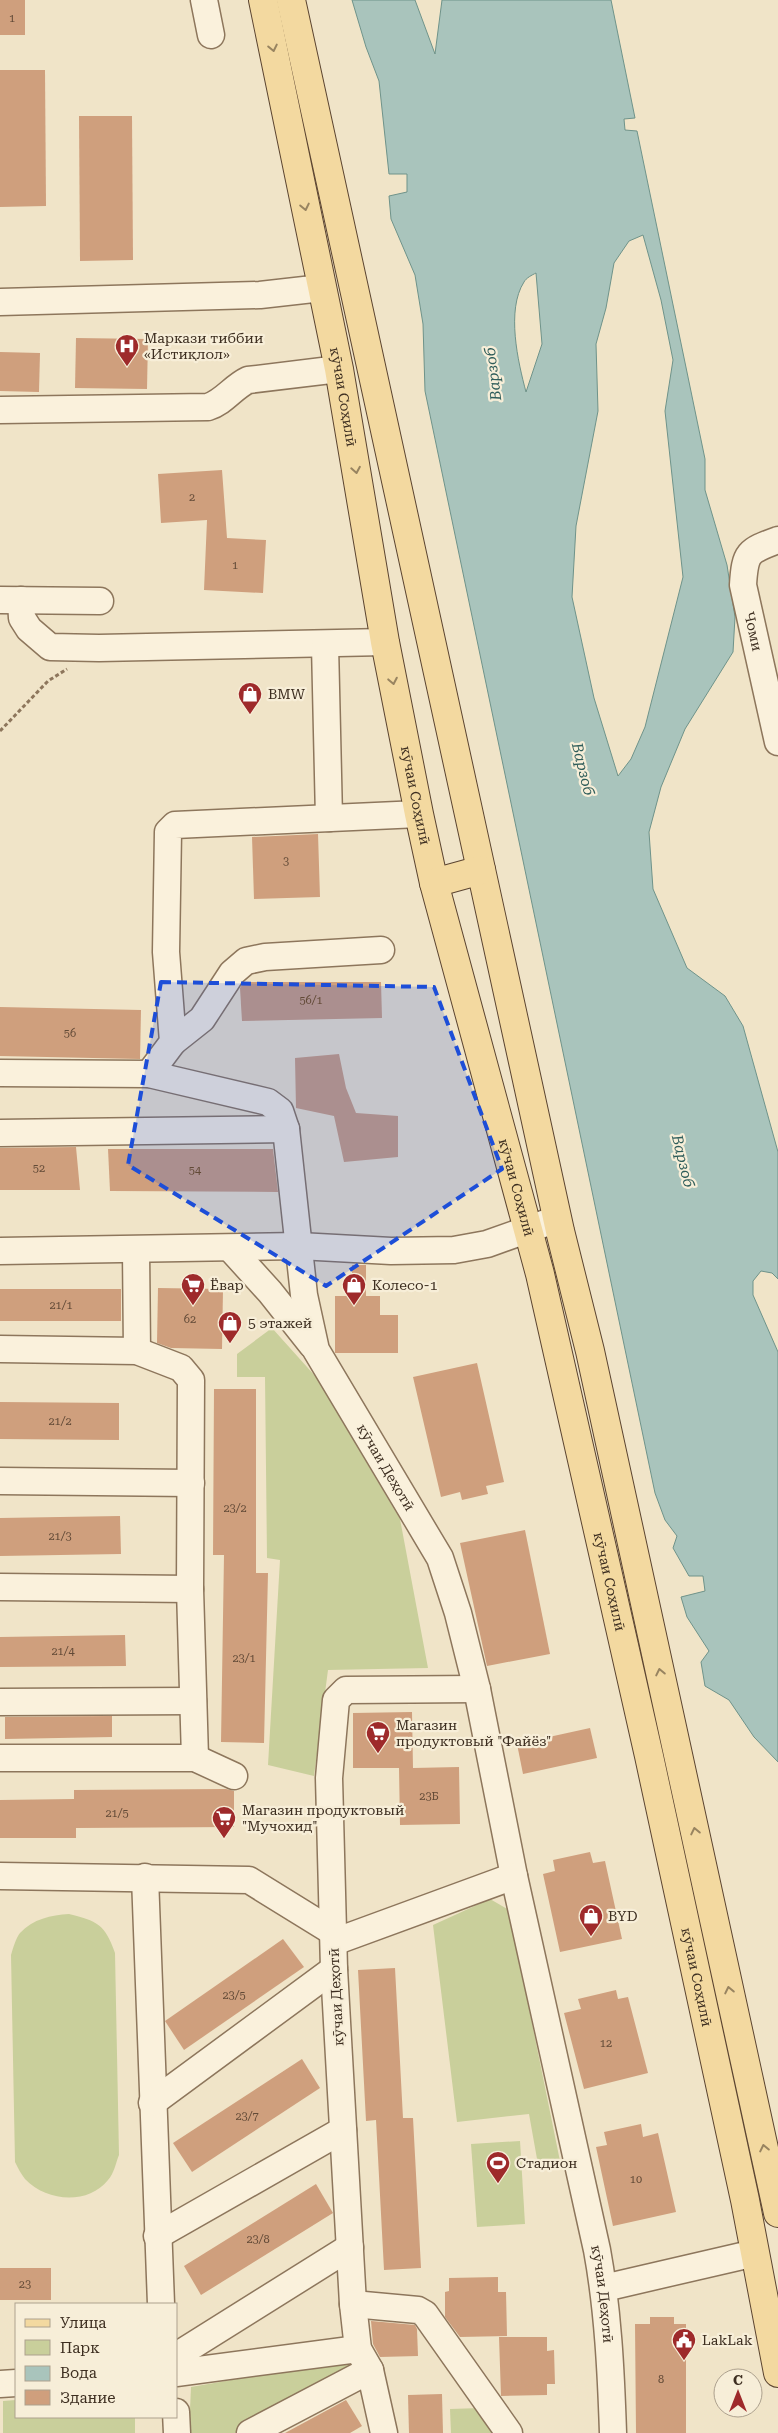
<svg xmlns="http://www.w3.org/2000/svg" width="778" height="2433" font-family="'Roboto Serif',serif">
	<rect width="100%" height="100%" fill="#f0e4c8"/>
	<g fill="#c9cf9b">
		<path d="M 272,1328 L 316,1377 L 400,1519 L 428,1668 L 328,1670 L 314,1776 L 268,1765 L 280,1560 L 267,1558 L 265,1377 L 237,1377 L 237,1354 Z"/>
		<path d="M 490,1899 L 509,1910 L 561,2166 L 539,2170 L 529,2114 L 457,2122 L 433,1925 Z"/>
		<path d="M 69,1914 C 97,1921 105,1924 115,1953 L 119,2155 C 116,2162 114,2174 108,2180 C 88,2205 47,2202 25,2179 C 21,2174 18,2168 15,2162 L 11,1955 C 13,1948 16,1938 20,1933 C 33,1919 51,1915 69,1914 Z"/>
		<path d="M 520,2141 L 525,2224 L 477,2227 L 471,2144 Z"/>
		<path d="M 353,2359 L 353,2372 L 235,2433 L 189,2433 L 191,2387 Z"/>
		<path d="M 16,2400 L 16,2417 L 135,2417 L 135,2433 L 3,2433 L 3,2401 Z"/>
		<path d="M 480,2408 L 495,2433 L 451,2433 L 450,2409 Z"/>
	</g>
	<path fill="#a9c4bc" stroke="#6f938a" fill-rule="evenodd" d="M 352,0 L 415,0 L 435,54 L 442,0 L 611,0 L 635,118 L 624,119 L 625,130 L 637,131 L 705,459 L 705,490 L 727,565 L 735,617 L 733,652 L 685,729 L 661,787 L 649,832 L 653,889 L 687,968 L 725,996 L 743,1026 L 778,1152 L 778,1279 L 772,1273 L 761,1271 L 753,1281 L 753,1295 L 778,1352 L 778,1762 L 754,1737 L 729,1700 L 705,1686 L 701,1662 L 709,1651 L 687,1617 L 681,1597 L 705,1591 L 703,1576 L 689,1576 L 673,1548 L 677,1536 L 665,1520 L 655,1493 L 425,391 L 423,324 L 415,275 L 391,219 L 389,196 L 407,192 L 407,174 L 389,174 L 379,81 L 366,47 ZM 643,235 L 661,300 L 673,360 L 665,411 L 683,577 L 645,727 L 631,759 L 618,776 L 594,698 L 572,597 L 576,526 L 598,411 L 596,344 L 606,308 L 614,263 L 629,241 ZM 536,273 L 542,344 L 526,392 C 518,362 506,310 524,282 C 526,278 532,275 536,273 Z"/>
	<g fill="#cf9f7d">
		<rect x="0" y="0" width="25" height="35"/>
		<path d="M 0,70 L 45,70 L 46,206 L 0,207 Z"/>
		<path d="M 79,116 L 132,116 L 133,260 L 80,261 Z"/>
		<path d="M 76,338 L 148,339 L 147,389 L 75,388 Z"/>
		<path d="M 0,352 L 40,353 L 39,392 L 0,391 Z"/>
		<path d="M 222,470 L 227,538 L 266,540 L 263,593 L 204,590 L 207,520 L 161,523 L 158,474 Z"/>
		<path d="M 318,834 L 320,897 L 254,899 L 252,837 Z"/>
		<path d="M 244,982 L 381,982 L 382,1018 L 242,1021 L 240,988 Z"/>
		<path d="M 0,1007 L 141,1010 L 140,1059 L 0,1056 Z"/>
		<path d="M 339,1054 L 346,1088 L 356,1113 L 398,1116 L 398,1157 L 344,1162 L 334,1116 L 296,1108 L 295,1058 Z"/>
		<path d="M 76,1147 L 80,1190 L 0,1190 L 0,1148 Z"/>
		<path d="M 108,1149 L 273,1149 L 278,1192 L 110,1191 Z"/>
		<path d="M 352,1265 L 366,1265 L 366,1296 L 380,1296 L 380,1315 L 398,1315 L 398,1353 L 335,1353 L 335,1296 L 352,1296 Z"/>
		<path d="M 158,1288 L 223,1289 L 222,1349 L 171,1348 L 157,1343 Z"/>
		<rect x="0" y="1289" width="121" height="32"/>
		<path d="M 477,1363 L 504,1482 L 486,1486 L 488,1494 L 462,1500 L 460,1492 L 441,1497 L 413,1377 Z"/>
		<path d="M 214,1389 L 256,1389 L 256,1573 L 268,1573 L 264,1743 L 221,1742 L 224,1555 L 213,1555 Z"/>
		<path d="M 0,1402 L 119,1403 L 119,1440 L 0,1439 Z"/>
		<path d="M 120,1516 L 121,1554 L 0,1556 L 0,1518 Z"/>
		<path d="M 525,1530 L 550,1654 L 487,1666 L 460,1543 Z"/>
		<path d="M 125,1635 L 126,1666 L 0,1667 L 0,1637 Z"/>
		<path d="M 412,1712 L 413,1768 L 459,1767 L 460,1824 L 400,1825 L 399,1768 L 353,1768 L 353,1713 Z"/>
		<path d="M 112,1716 L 112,1737 L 5,1739 L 5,1717 Z"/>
		<path d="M 590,1728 L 597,1758 L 523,1774 L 517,1744 Z"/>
		<path d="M 226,1789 L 234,1791 L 234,1827 L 76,1828 L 76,1838 L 0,1838 L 0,1800 L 74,1799 L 74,1790 Z"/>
		<path d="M 590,1852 L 593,1863 L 605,1861 L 622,1939 L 560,1952 L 543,1874 L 555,1871 L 553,1860 Z"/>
		<path d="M 283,1939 L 304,1967 L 184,2050 L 165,2021 Z"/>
		<path d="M 395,1968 L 403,2118 L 413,2118 L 421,2268 L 384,2270 L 376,2120 L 366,2121 L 358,1970 Z"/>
		<path d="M 616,1990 L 618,1999 L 628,1997 L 648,2073 L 584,2089 L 564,2013 L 581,2009 L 578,1999 Z"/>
		<path d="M 302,2059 L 320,2088 L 192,2172 L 173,2143 Z"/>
		<path d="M 641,2124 L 643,2137 L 658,2133 L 676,2212 L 613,2226 L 596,2147 L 607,2145 L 604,2132 Z"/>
		<path d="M 316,2184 L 333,2213 L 201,2295 L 184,2266 Z"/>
		<rect x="0" y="2268" width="51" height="32"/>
		<path d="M 498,2277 L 498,2292 L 506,2292 L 507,2336 L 460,2337 L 445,2317 L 445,2292 L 449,2291 L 449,2278 Z"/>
		<path d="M 650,2317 L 674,2317 L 674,2324 L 686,2324 L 686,2433 L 636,2433 L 635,2324 L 650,2324 Z"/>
		<path d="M 371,2321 L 415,2325 L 417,2329 L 418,2356 L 380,2357 L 373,2344 Z"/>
		<path d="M 499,2337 L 547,2337 L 547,2351 L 554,2350 L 555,2384 L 547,2384 L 547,2395 L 501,2396 Z"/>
		<path d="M 442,2394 L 443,2433 L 409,2433 L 408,2395 Z"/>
		<path d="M 346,2400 L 362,2426 L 350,2433 L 285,2433 Z"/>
	</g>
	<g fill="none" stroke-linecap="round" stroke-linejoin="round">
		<g stroke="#8d765c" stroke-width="29">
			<g id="minor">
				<path d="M 204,0 L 211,35"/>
				<path d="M 0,302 L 260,295 L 322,288"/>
				<path d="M 0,410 L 208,407 C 224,402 233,387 248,380 L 339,369"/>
				<path id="s1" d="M 778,540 C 748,551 745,552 743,585 L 778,742"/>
				<path d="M 0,600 L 100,601"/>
				<path d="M 21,600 L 22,618 L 29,629 L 50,647 L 99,648 L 385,642"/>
				<path d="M 325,645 L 329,818"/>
				<path d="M 173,1042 L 202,1019 L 232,973 L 246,961 L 265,957 L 381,950"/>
				<path id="s2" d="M 0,1073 L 149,1074 L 268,1102 L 280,1111 L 286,1129 L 304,1295 L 316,1350 L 440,1558 L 458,1613 L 477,1689 L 514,1876 L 597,2250 C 608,2310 611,2372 613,2433"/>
				<path d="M 149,1074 L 173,1042 L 166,952 L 168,832 L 175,825 L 419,814"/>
				<path d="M 0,1133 L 286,1129"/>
				<path d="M 230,1248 L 270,1292 L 312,1345"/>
				<path d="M 136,1250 L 137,1351"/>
				<path d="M 0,1251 L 299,1246 L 391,1251 L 454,1250 L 487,1244 L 557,1219"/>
				<path d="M 0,1349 L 137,1351 L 181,1368 L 191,1380 L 190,1589 L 195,1758"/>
				<path d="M 0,1481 L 191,1483"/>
				<path d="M 0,1587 L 190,1589"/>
				<path d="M 0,1702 L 193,1701"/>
				<path d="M 0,1758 L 195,1758 L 234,1776"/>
				<path d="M 0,1876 L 249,1880 L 333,1932"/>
				<path d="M 145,1877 L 161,2304"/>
				<path d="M 334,1942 L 514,1876"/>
				<path d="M 152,2103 L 334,1969"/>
				<path d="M 157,2236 L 343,2130"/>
				<path d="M 604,2288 L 755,2253"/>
				<path d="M 353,2304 L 418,2310 L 425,2314 L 509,2433"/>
				<path d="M 176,2356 L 350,2247"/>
				<path d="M 176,2373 L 358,2349"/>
				<path d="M 0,2384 L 16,2383"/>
				<path d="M 176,2412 L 177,2433"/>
				<path d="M 250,2433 L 370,2370"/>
				<path d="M 384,2433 L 370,2370 L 358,2349 L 353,2304 L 334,1969 L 329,1778 L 336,1700 L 346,1690 L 477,1689"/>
			</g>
		</g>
		<g stroke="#5b4430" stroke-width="30">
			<g id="major">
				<path id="s3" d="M 263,0 L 339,369 L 385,642 L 419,814 L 434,883 L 540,1274 L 649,1756 L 745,2200 L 778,2373"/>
				<path d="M 291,0 L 560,1231 L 590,1351 L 778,2213"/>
				<path d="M 434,883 L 481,870"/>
			</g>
		</g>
		<path stroke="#8d765c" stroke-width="3" stroke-dasharray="4 2.5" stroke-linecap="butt" d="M 0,731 L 48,681 L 67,669"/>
		<use href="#minor" stroke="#faf1dc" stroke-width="26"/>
		<use href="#major" stroke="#f3d9a0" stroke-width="28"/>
	</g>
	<defs><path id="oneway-chevron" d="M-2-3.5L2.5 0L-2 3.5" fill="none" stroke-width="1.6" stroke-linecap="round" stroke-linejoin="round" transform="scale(1.25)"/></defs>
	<g stroke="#988460">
		<use href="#oneway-chevron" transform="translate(273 48) rotate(78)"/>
		<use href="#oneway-chevron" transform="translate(305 207) rotate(78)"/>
		<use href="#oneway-chevron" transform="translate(356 470) rotate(80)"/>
		<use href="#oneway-chevron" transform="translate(393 681) rotate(79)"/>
		<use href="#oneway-chevron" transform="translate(660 1672) rotate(-102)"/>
		<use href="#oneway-chevron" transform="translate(695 1831) rotate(-102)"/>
		<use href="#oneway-chevron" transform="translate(729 1990) rotate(-102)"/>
		<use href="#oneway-chevron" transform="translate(764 2148) rotate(-102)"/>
	</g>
	<path fill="#1d4ed8" fill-opacity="0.2" stroke="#1d4ed8" stroke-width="4" stroke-dasharray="10 6" stroke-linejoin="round" d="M 161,982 L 434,987 L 502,1169 L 326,1286 L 128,1165 Z"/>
	<defs>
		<g id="hospital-pin" transform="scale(1.25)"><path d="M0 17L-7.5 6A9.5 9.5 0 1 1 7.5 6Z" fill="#9e2a2b" stroke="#f7eed8"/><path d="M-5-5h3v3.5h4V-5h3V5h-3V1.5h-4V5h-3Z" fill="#fff"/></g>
		<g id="shop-pin" transform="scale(1.25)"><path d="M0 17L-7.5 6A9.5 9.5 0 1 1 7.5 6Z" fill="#9e2a2b" stroke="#f7eed8"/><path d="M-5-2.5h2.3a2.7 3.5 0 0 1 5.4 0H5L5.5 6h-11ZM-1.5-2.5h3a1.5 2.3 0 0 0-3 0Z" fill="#fff"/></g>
		<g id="supermarket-pin" transform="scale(1.25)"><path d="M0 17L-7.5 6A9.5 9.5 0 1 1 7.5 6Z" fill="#9e2a2b" stroke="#f7eed8"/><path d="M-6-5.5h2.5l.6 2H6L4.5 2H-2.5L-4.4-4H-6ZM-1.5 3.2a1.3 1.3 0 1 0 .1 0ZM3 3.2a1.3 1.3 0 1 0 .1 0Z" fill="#fff"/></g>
		<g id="stadium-pin" transform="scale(1.25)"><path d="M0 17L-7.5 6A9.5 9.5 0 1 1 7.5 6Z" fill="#9e2a2b" stroke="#f7eed8"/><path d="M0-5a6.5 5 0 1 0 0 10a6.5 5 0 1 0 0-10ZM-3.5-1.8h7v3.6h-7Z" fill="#fff"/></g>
		<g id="civic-pin" transform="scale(1.25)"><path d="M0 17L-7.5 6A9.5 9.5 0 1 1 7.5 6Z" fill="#9e2a2b" stroke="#f7eed8"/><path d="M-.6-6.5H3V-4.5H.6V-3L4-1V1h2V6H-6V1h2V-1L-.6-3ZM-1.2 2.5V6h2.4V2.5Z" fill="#fff"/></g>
	</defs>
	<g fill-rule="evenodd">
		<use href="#hospital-pin" x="127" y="346"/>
		<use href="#shop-pin" x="250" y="694"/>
		<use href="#supermarket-pin" x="193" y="1285"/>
		<use href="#shop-pin" x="354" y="1285"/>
		<use href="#shop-pin" x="230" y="1323"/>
		<use href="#supermarket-pin" x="378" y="1733"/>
		<use href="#supermarket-pin" x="224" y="1818"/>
		<use href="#shop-pin" x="591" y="1916"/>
		<use href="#stadium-pin" x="498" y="2163"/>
		<use href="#civic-pin" x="684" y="2340"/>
	</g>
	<g text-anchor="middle" stroke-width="4.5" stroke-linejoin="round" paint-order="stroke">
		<g font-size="11" fill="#624a37">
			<text x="12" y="22">1</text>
			<text x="192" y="501">2</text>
			<text x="235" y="569">1</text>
			<text x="286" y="865">3</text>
			<text x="311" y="1004">56/1</text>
			<text x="70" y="1037">56</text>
			<text x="39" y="1172">52</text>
			<text x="195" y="1174">54</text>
			<text x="61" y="1309">21/1</text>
			<text x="190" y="1323">62</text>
			<text x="60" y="1425">21/2</text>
			<text x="235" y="1512">23/2</text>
			<text x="60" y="1540">21/3</text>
			<text x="63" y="1655">21/4</text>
			<text x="244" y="1662">23/1</text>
			<text x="429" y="1800">23Б</text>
			<text x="117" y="1817">21/5</text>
			<text x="234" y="1999">23/5</text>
			<text x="606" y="2047">12</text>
			<text x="247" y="2120">23/7</text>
			<text x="636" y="2183">10</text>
			<text x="258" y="2243">23/8</text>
			<text x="25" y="2288">23</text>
			<text x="661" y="2383">8</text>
		</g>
		<g font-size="14" fill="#3d2e20" stroke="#f7eed8" text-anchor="start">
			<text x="144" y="343">Маркази тиббии<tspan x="144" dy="16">«Истиқлол»</tspan></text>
			<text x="268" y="699">BMW</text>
			<text x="210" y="1290">Ёвар</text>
			<text x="372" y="1290">Колесо-1</text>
			<text x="248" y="1328">5 этажей</text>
			<text x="396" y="1730">Магазин<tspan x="396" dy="16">продуктовый "Файёз"</tspan></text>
			<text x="242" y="1815">Магазин продуктовый<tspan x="242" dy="16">"Мучохид"</tspan></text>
			<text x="608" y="1921">BYD</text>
			<text x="516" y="2168">Стадион</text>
			<text x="702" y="2345">LakLak</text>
		</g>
		<g font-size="14" fill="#3d2e20" stroke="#f7eed8">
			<text dy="5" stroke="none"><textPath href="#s3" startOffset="405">кӯчаи Соҳилӣ</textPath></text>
			<text dy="5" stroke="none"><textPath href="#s1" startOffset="111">Чоми</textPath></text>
			<text dy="5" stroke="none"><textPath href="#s3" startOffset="810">кӯчаи Соҳилӣ</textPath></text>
			<text dy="5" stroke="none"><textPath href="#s3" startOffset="1215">кӯчаи Соҳилӣ</textPath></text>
			<text dy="5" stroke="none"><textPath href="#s2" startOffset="665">кӯчаи Деҳотӣ</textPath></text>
			<text dy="5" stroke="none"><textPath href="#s3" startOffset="1620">кӯчаи Соҳилӣ</textPath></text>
			<text dy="5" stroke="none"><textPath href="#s3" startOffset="2025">кӯчаи Соҳилӣ</textPath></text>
			<text transform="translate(336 1997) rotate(-93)" y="5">кӯчаи Деҳотӣ</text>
			<text dy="5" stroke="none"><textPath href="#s2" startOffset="1525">кӯчаи Деҳотӣ</textPath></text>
		</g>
		<g font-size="15" font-style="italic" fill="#2f5d5a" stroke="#f7eed8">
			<text transform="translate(493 374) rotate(-97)" y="5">Варзоб</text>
			<text transform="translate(583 769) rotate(76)" y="5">Варзоб</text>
			<text transform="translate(683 1161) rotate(76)" y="5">Варзоб</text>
		</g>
	</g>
	<rect x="15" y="2303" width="162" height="115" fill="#f7eed8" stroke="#ada18e"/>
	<rect x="25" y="2319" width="25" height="8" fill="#f3d9a0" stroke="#ada18e"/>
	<text x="60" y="2328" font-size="15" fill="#3d2e20">Улица</text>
	<rect x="25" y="2340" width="25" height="15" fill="#c9cf9b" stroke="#ada18e"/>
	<text x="60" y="2353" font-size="15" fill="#3d2e20">Парк</text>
	<rect x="25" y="2366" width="25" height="15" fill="#a9c4bc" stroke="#ada18e"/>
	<text x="60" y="2378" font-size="15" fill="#3d2e20">Вода</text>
	<rect x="25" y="2390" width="25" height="15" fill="#cf9f7d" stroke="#ada18e"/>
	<text x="60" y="2403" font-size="15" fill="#3d2e20">Здание</text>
	<g transform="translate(738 2393)"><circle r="24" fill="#f7eed8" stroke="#ada18e"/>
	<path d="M0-4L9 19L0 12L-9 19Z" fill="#9e2a2b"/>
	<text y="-8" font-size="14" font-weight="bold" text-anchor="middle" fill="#3d2e20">С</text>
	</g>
</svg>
